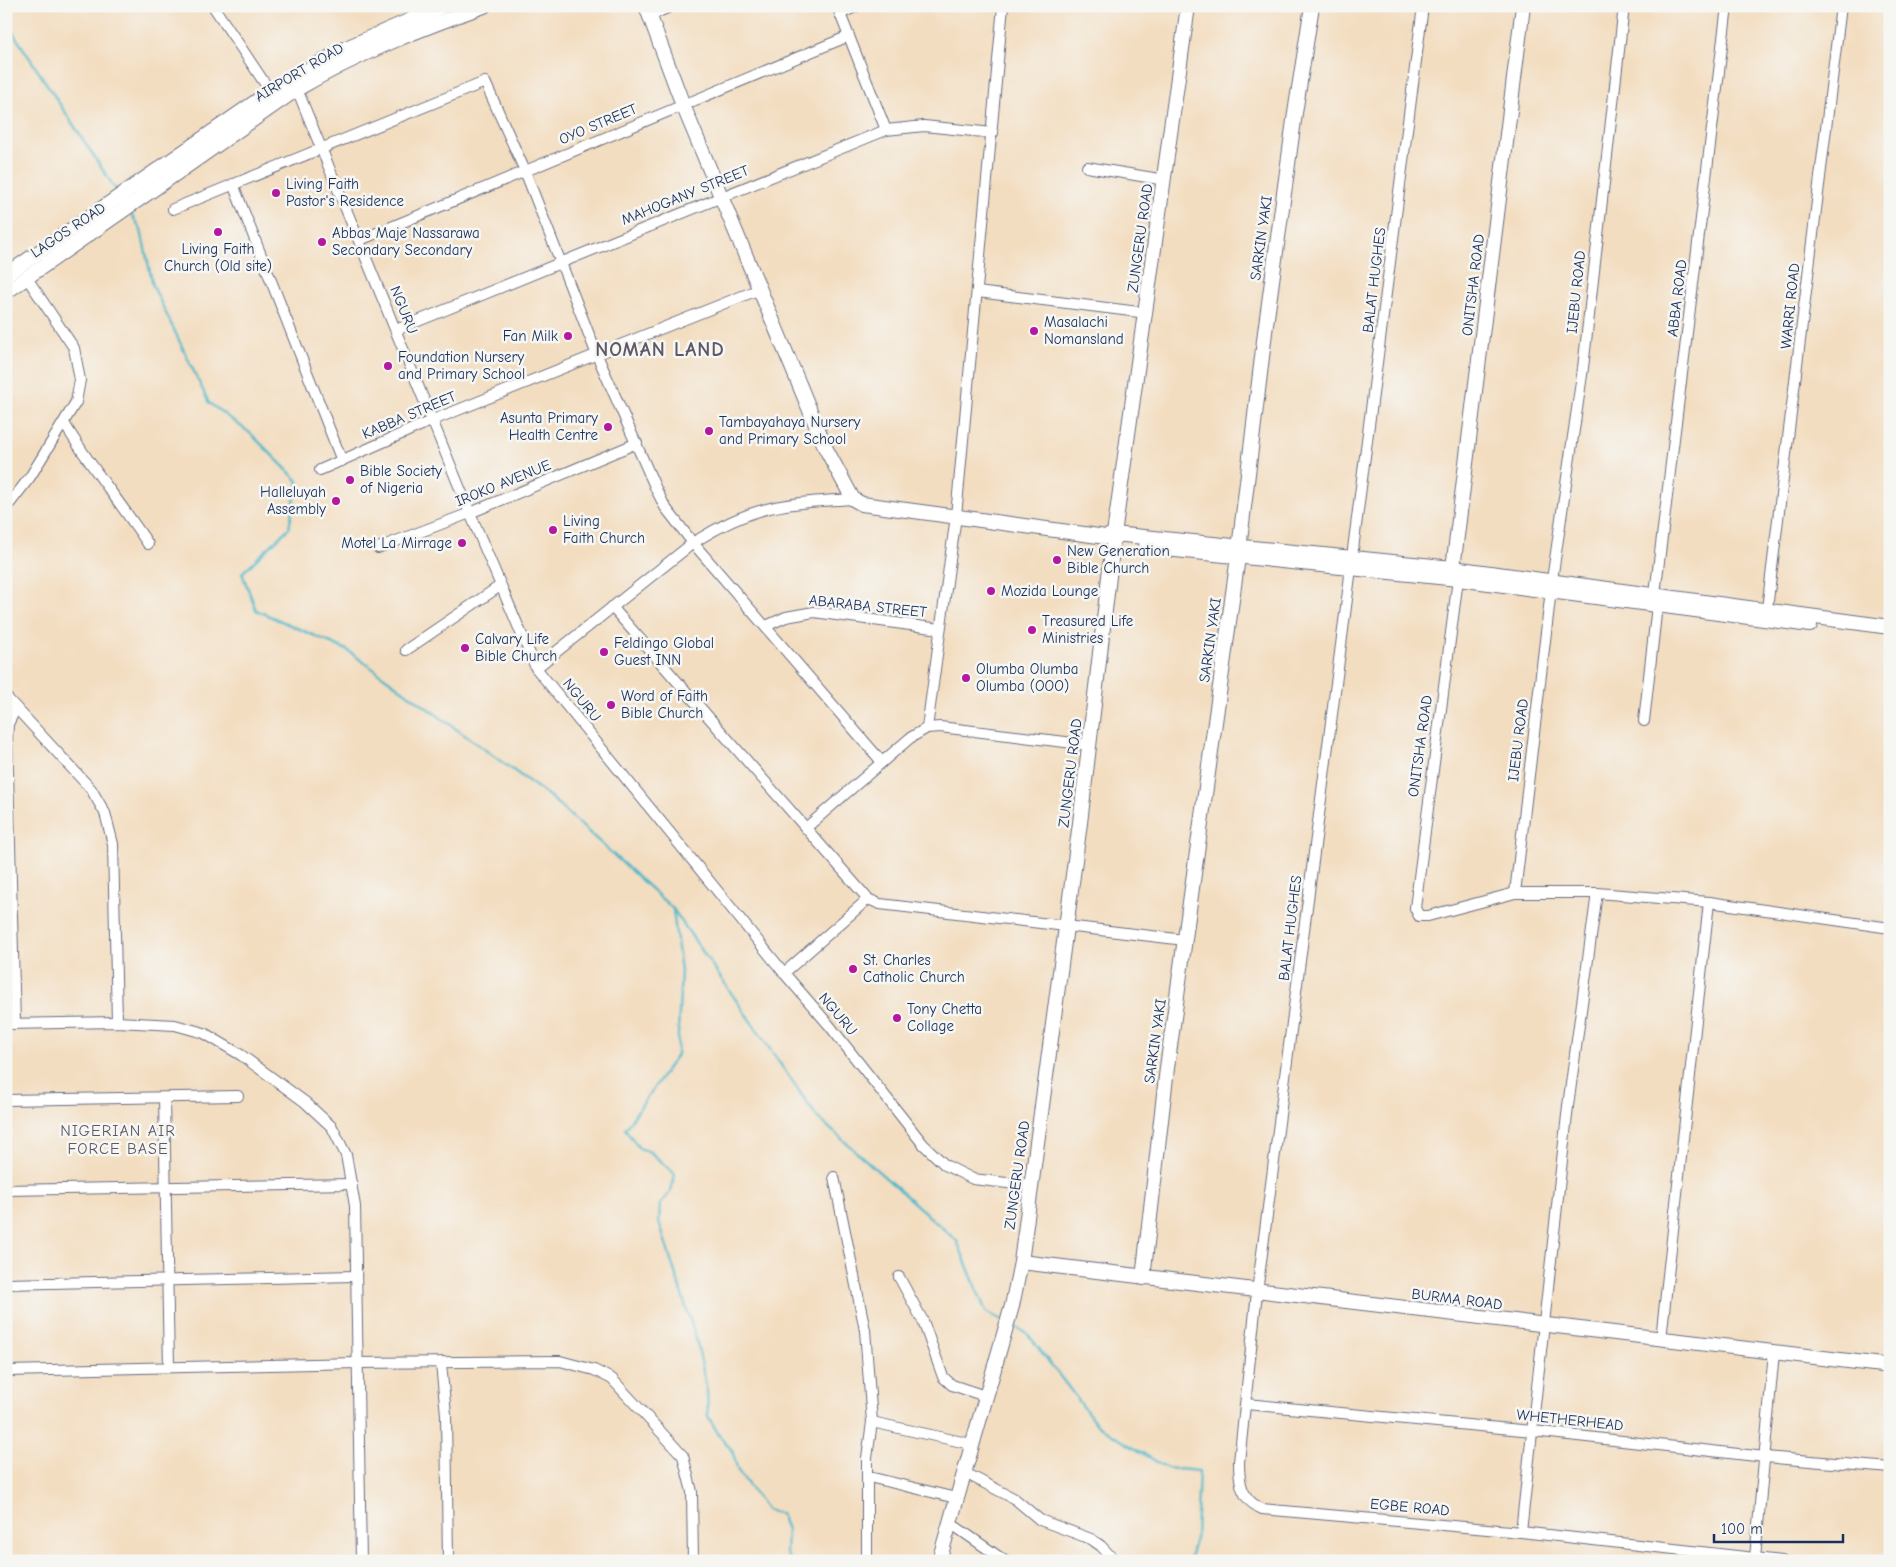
<svg xmlns="http://www.w3.org/2000/svg" width="1896" height="1567" font-family="'Comic Neue',sans-serif">
	<rect width="100%" height="100%" fill="#f6f6f2"/>
	<filter id="ink" filterUnits="userSpaceOnUse"><feTurbulence type="fractalNoise" baseFrequency=".02" numOctaves="2"/><feDisplacementMap in="SourceGraphic" scale="10" xChannelSelector="R" yChannelSelector="G"/><feConvolveMatrix kernelMatrix="1 2 1 2 8 2 1 2 1" color-interpolation-filters="sRGB"/></filter>
	<filter id="wash" filterUnits="userSpaceOnUse"><feTurbulence type="fractalNoise" baseFrequency=".0096" numOctaves="4" result="noise"/><feDisplacementMap in="SourceGraphic" scale="20" xChannelSelector="R" yChannelSelector="G"/><feGaussianBlur stdDeviation="1.12" result="paint"/><feColorMatrix in="noise" values="0 0 0 0 0 0 0 0 0 0 0 0 0 0 0 0 0 1.4 0 .05"/><feComposite in="paint" operator="in"/></filter>
	<g filter="url(#wash)">
		<rect width="100%" height="100%" fill="#f3ddc0"/>
		<g fill="none" stroke-linecap="round" stroke-linejoin="round">
			<g stroke="#4cb7c9" stroke-width="2.5">
				<path d="M 6,22 L 118,193"/>
				<path d="M 130,213 L 141,230 L 153,286 L 209,403 L 250,433 L 298,481 L 289,528 L 242,573 L 256,610 L 347,650 L 549,796 L 673,909 L 817,1117 L 957,1241 L 986,1312 L 1004,1321"/>
				<path d="M 673,910 L 681,971 L 677,1055 L 625,1129 L 639,1148 L 650,1152 L 675,1174 L 671,1191 L 660,1205 L 659,1222 L 697,1342 L 707,1391 L 708,1416 L 719,1435 L 732,1450 L 738,1471 L 767,1510 L 781,1514 L 787,1530 L 786,1553 L 790,1561"/>
				<path d="M 1011,1325 L 1027,1333 L 1098,1426 L 1167,1468 L 1199,1471 L 1196,1536 L 1189,1561"/>
			</g>
		</g>
	</g>
	<g filter="url(#ink)">
		<g fill="none" stroke-linecap="round" stroke-linejoin="round">
			<g stroke="#676c80" stroke-width="12">
				<g id="street">
					<path d="M 213,6 L 274,97"/>
					<path d="M 837,6 L 886,130"/>
					<path d="M 840,14 L 857,6"/>
					<path d="M 649,16 L 672,6"/>
					<path d="M 297,89 L 470,513 L 536,668 L 784,973 L 829,1025 L 923,1144 L 945,1165 L 973,1179 L 1032,1186"/>
					<path d="M 1087,167 L 1165,180"/>
					<path d="M 233,184 L 342,461"/>
					<path d="M 173,209 L 485,82 L 525,171 L 597,355 L 656,489 L 665,507 L 693,543 L 882,762"/>
					<path d="M 360,240 L 849,36"/>
					<path d="M 977,292 L 1147,313"/>
					<path d="M 396,330 L 886,130 L 924,126 L 993,133"/>
					<path d="M 64,423 C 89,465 121,503 148,544"/>
					<path d="M 320,470 L 433,420 L 760,289"/>
					<path d="M 10,503 L 30,477 L 76,402 L 80,380 L 74,348 L 27,278"/>
					<path d="M 378,548 L 470,513 L 637,443"/>
					<path d="M 1352,557 L 1423,6"/>
					<path d="M 1351,568 L 1257,1292 L 1239,1462 C 1239,1482 1241,1500 1262,1509 L 1521,1532 L 1782,1561"/>
					<path d="M 1458,579 L 1415,908 L 1419,916 L 1428,916 L 1515,893 L 1597,893 L 1709,902 L 1890,928"/>
					<path d="M 1552,580 L 1583,368 L 1624,6"/>
					<path d="M 1655,594 L 1727,6"/>
					<path d="M 612,607 L 868,899 L 880,904 L 1185,940"/>
					<path d="M 1767,609 L 1841,6"/>
					<path d="M 766,626 L 786,617 L 814,612 L 940,629"/>
					<path d="M 406,650 L 500,586"/>
					<path d="M 536,668 L 693,543 C 751,505 785,503 853,499"/>
					<path d="M 6,697 L 91,789 L 105,813 L 113,844 L 117,1022"/>
					<path d="M 1644,721 L 1657,605"/>
					<path d="M 927,728 L 956,516 L 1003,6"/>
					<path d="M 807,827 L 910,738 L 927,728 L 940,727 L 1090,745"/>
					<path d="M 1515,893 L 1551,590"/>
					<path d="M 784,973 L 868,899"/>
					<path d="M 6,1024 L 117,1022 L 175,1025 L 204,1033 L 241,1055 L 305,1102 L 332,1127 L 346,1155 L 355,1206 L 361,1561"/>
					<path d="M 15,1024 L 7,738 L 8,724 L 16,708"/>
					<path d="M 164,1098 L 169,1367"/>
					<path d="M 6,1100 L 238,1096"/>
					<path d="M 834,1177 L 865,1330 L 872,1422 L 867,1458 L 867,1561"/>
					<path d="M 6,1190 L 352,1184"/>
					<path d="M 899,1277 L 923,1321 L 943,1377 L 952,1385 L 985,1396"/>
					<path d="M 6,1284 L 355,1276"/>
					<path d="M 1661,1339 L 1709,902"/>
					<path d="M 441,1364 L 446,1414 L 448,1561"/>
					<path d="M 6,1371 L 357,1363 L 560,1361 L 594,1370 L 612,1379 L 683,1456 L 692,1492 L 693,1561"/>
					<path d="M 1246,1404 L 1533,1431 L 1765,1457 L 1890,1468"/>
					<path d="M 872,1422 L 971,1444"/>
					<path d="M 971,1476 L 1015,1499 L 1040,1520 L 1091,1539 L 1101,1546 L 1115,1561"/>
					<path d="M 869,1477 L 956,1498"/>
					<path d="M 956,1527 L 1005,1561"/>
					<path d="M 1521,1532 L 1568,1106 L 1597,893"/>
					<path d="M 1755,1558 L 1774,1352"/>
				</g>
			</g>
			<g stroke="#676c80" stroke-width="16">
				<g id="secondary">
					<path d="M 646,6 L 683,105 L 826,449 L 853,499 L 862,504 L 1106,537 L 1114,534 L 1453,568 L 1890,627"/>
					<path d="M 6,275 L 270,92 L 346,48 L 443,6"/>
					<path d="M 6,292 L 297,89 C 357,54 419,29 484,6"/>
					<path d="M 1146,547 L 1458,579 L 1810,625"/>
					<path d="M 1453,568 L 1523,6"/>
					<path d="M 1021,1262 L 1890,1366"/>
					<path d="M 1143,1278 L 1167,1068 L 1238,557 L 1265,332 L 1295,113 L 1312,6"/>
					<path d="M 939,1561 L 1012,1306 L 1021,1262 L 1080,823 L 1114,534 L 1188,6"/>
				</g>
			</g>
			<use href="#street" stroke="#fff" stroke-width="10"/>
			<use href="#secondary" stroke="#fff" stroke-width="14"/>
		</g>
	</g>
	<g fill="#b5179e" stroke="#f6f6f2" stroke-width="2">
		<circle cx="276" cy="193" r="5"/>
		<circle cx="218" cy="232" r="5"/>
		<circle cx="322" cy="242" r="5"/>
		<circle cx="1034" cy="331" r="5"/>
		<circle cx="568" cy="336" r="5"/>
		<circle cx="388" cy="366" r="5"/>
		<circle cx="608" cy="427" r="5"/>
		<circle cx="709" cy="431" r="5"/>
		<circle cx="350" cy="480" r="5"/>
		<circle cx="336" cy="501" r="5"/>
		<circle cx="553" cy="530" r="5"/>
		<circle cx="462" cy="543" r="5"/>
		<circle cx="1057" cy="560" r="5"/>
		<circle cx="991" cy="591" r="5"/>
		<circle cx="1032" cy="630" r="5"/>
		<circle cx="465" cy="648" r="5"/>
		<circle cx="604" cy="652" r="5"/>
		<circle cx="966" cy="678" r="5"/>
		<circle cx="611" cy="705" r="5"/>
		<circle cx="853" cy="969" r="5"/>
		<circle cx="897" cy="1018" r="5"/>
	</g>
	<g text-anchor="middle" stroke-width="5" stroke-linejoin="round" paint-order="stroke">
		<g font-size="15" fill="#1b2f5e" stroke="#f6f6f2">
			<text transform="translate(299 72) rotate(-31)" y="5">AIRPORT ROAD</text>
			<text transform="translate(598 124) rotate(-23)" y="5">OYO STREET</text>
			<text transform="translate(685 195) rotate(-22)" y="5">MAHOGANY STREET</text>
			<text transform="translate(68 230) rotate(-34)" y="5">LAGOS ROAD</text>
			<text transform="translate(1140 238) rotate(-82)" y="5">ZUNGERU ROAD</text>
			<text transform="translate(1261 238) rotate(-82)" y="5">SARKIN YAKI</text>
			<text transform="translate(1374 280) rotate(-83)" y="5">BALAT HUGHES</text>
			<text transform="translate(1473 285) rotate(-83)" y="5">ONITSHA ROAD</text>
			<text transform="translate(1576 292) rotate(-84)" y="5">IJEBU ROAD</text>
			<text transform="translate(1677 298) rotate(-83)" y="5">ABBA ROAD</text>
			<text transform="translate(1790 306) rotate(-84)" y="5">WARRI ROAD</text>
			<text transform="translate(404 310) rotate(68)" y="5">NGURU</text>
			<text transform="translate(409 415) rotate(-23)" y="5">KABBA STREET</text>
			<text transform="translate(503 483) rotate(-22)" y="5">IROKO AVENUE</text>
			<text transform="translate(868 606) rotate(6)" y="5">ABARABA STREET</text>
			<text transform="translate(1210 640) rotate(-82)" y="5">SARKIN YAKI</text>
			<text transform="translate(582 700) rotate(51)" y="5">NGURU</text>
			<text transform="translate(1518 740) rotate(-83)" y="5">IJEBU ROAD</text>
			<text transform="translate(1420 746) rotate(-82)" y="5">ONITSHA ROAD</text>
			<text transform="translate(1070 773) rotate(-83)" y="5">ZUNGERU ROAD</text>
			<text transform="translate(1290 928) rotate(-83)" y="5">BALAT HUGHES</text>
			<text transform="translate(838 1014) rotate(50)" y="5">NGURU</text>
			<text transform="translate(1155 1041) rotate(-82)" y="5">SARKIN YAKI</text>
			<text transform="translate(1017 1175) rotate(-82)" y="5">ZUNGERU ROAD</text>
			<text transform="translate(1457 1299) rotate(7)" y="5">BURMA ROAD</text>
			<text transform="translate(1570 1420) rotate(6)" y="5">WHETHERHEAD</text>
			<text transform="translate(1410 1507) rotate(5)" y="5">EGBE ROAD</text>
		</g>
		<g font-size="15" fill="#1b2f5e" stroke="#f6f6f2" text-anchor="start">
			<text x="286" y="189">Living Faith<tspan x="286" dy="17">Pastor's Residence</tspan></text>
			<text x="332" y="238">Abbas Maje Nassarawa<tspan x="332" dy="17">Secondary Secondary</tspan></text>
			<text x="218" y="254" text-anchor="middle">Living Faith<tspan x="218" dy="17">Church (Old site)</tspan></text>
			<text x="1044" y="327">Masalachi<tspan x="1044" dy="17">Nomansland</tspan></text>
			<text x="558" y="341" text-anchor="end">Fan Milk</text>
			<text x="398" y="362">Foundation Nursery<tspan x="398" dy="17">and Primary School</tspan></text>
			<text x="598" y="423" text-anchor="end">Asunta Primary<tspan x="598" dy="17">Health Centre</tspan></text>
			<text x="719" y="427">Tambayahaya Nursery<tspan x="719" dy="17">and Primary School</tspan></text>
			<text x="360" y="476">Bible Society<tspan x="360" dy="17">of Nigeria</tspan></text>
			<text x="326" y="497" text-anchor="end">Halleluyah<tspan x="326" dy="17">Assembly</tspan></text>
			<text x="563" y="526">Living<tspan x="563" dy="17">Faith Church</tspan></text>
			<text x="452" y="548" text-anchor="end">Motel La Mirrage</text>
			<text x="1067" y="556">New Generation<tspan x="1067" dy="17">Bible Church</tspan></text>
			<text x="1001" y="596">Mozida Lounge</text>
			<text x="1042" y="626">Treasured Life<tspan x="1042" dy="17">Ministries</tspan></text>
			<text x="475" y="644">Calvary Life<tspan x="475" dy="17">Bible Church</tspan></text>
			<text x="614" y="648">Feldingo Global<tspan x="614" dy="17">Guest INN</tspan></text>
			<text x="976" y="674">Olumba Olumba<tspan x="976" dy="17">Olumba (OOO)</tspan></text>
			<text x="621" y="701">Word of Faith<tspan x="621" dy="17">Bible Church</tspan></text>
			<text x="863" y="965">St. Charles<tspan x="863" dy="17">Catholic Church</tspan></text>
			<text x="907" y="1014">Tony Chetta<tspan x="907" dy="17">Collage</tspan></text>
		</g>
		<g font-size="16" letter-spacing="1" fill="#5f5867" stroke="#f6f6f2">
			<text x="118" y="1136">NIGERIAN AIR<tspan x="118" dy="18">FORCE BASE</tspan></text>
		</g>
		<g font-size="20" font-weight="bold" letter-spacing="1" fill="#5f5867" stroke="#f6f6f2">
			<text x="660" y="356">NOMAN LAND</text>
		</g>
	</g>
	<rect width="1896" height="1567" fill="none" stroke="#f6f6f2" stroke-width="25"/>
	<path d="M1714 1534v8h129v-8" fill="none" stroke="#1b2f5e" stroke-width="2.5"/>
	<text x="1721" y="1534" font-size="15" fill="#1b2f5e" stroke="#f6f6f2" stroke-width="4" paint-order="stroke">100 m</text>
</svg>
